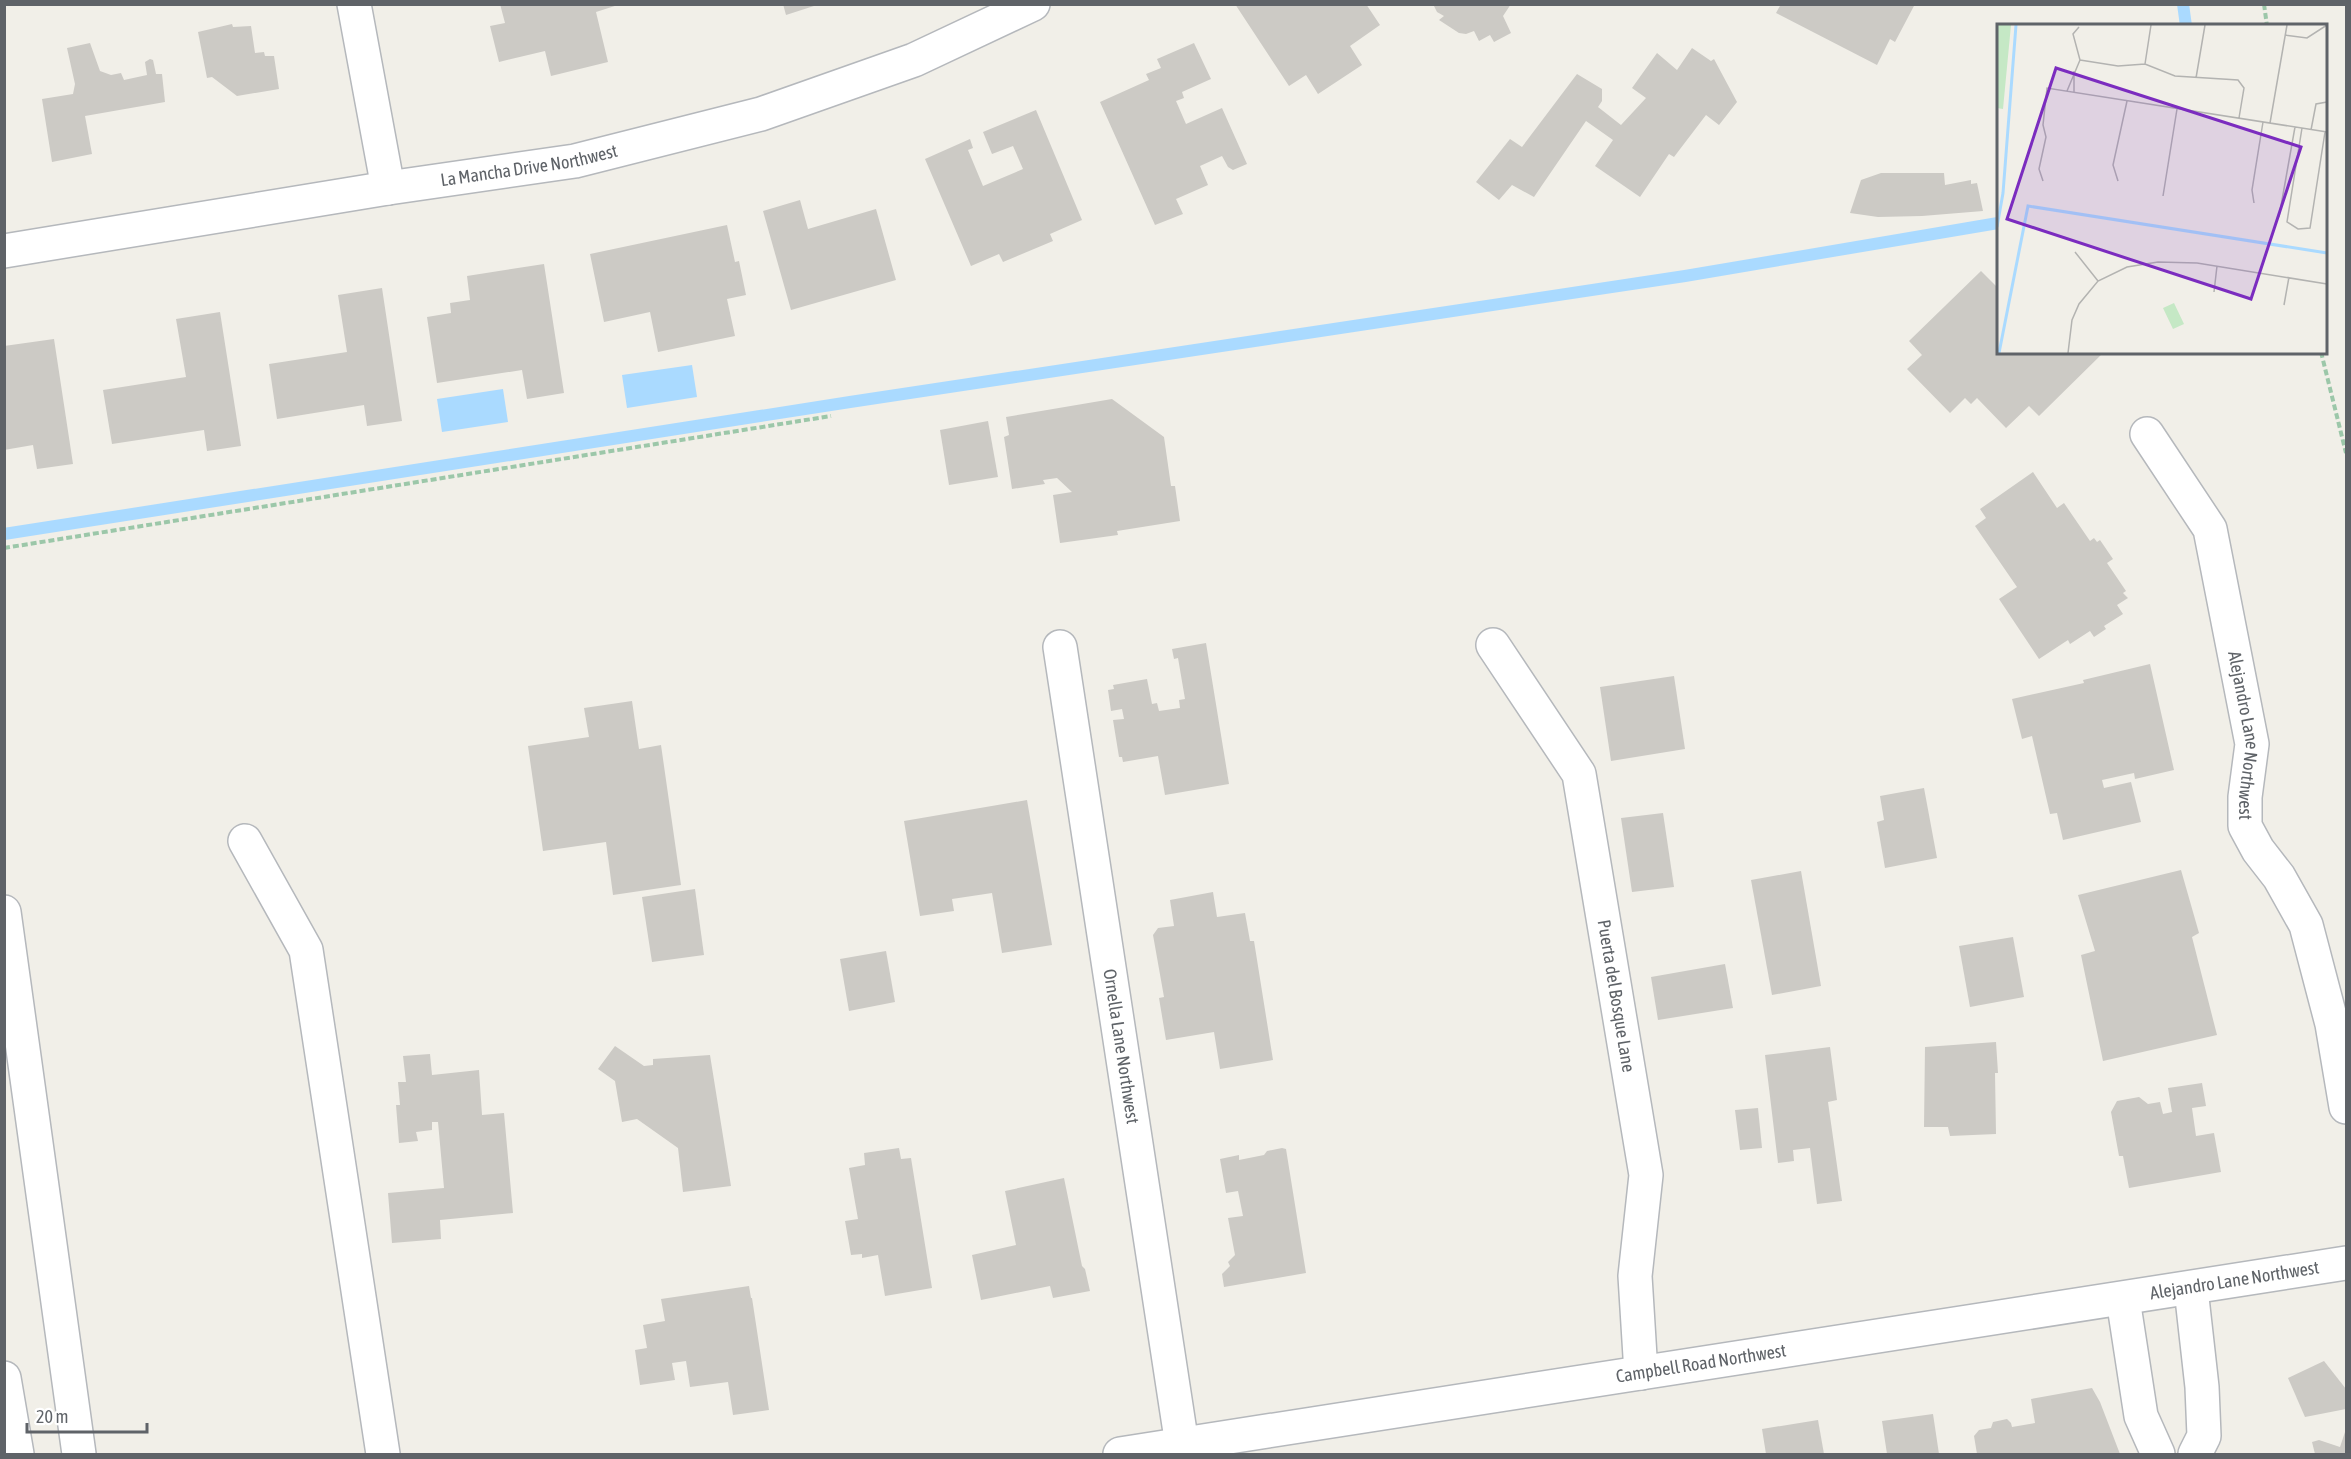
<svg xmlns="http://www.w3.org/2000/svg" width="2351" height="1459" font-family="'Asap Condensed',sans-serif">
	<rect width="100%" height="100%" fill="#f1efe8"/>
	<g fill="#aadaff">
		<path d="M 692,365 L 697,397 L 627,408 L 622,375 Z"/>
		<path d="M 503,389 L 508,422 L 442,432 L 437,399 Z"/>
	</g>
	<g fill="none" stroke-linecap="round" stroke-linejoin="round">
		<g stroke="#aadaff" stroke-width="12">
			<path d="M 2183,4 L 2186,26"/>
			<path d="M 4,534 L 850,402 L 1685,276 L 1998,223"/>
		</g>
	</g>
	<g fill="#cccac5">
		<path d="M 500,4 L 621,4 L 596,12 L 608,62 L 551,76 L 545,51 L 499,62 L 490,26 L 505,23 Z"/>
		<path d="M 783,4 L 817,4 L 817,5 L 786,15 Z"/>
		<path d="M 1235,4 L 1366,4 L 1380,25 L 1350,46 L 1362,65 L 1318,94 L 1306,75 L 1289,86 Z"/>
		<path d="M 1433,4 L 1511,4 L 1503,16 L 1511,33 L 1494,42 L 1490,35 L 1479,41 L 1474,31 L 1466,34 L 1459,33 L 1439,20 L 1444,16 L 1437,12 Z"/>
		<path d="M 1781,4 L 1915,4 L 1895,42 L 1890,39 L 1877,65 L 1776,13 Z"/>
		<path d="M 232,24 L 233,27 L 251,26 L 255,53 L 264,52 L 265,56 L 274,56 L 279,89 L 237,96 L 212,77 L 207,78 L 198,32 Z"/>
		<path d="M 90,43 L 100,71 L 111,75 L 121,73 L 124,80 L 147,75 L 145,62 L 150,59 L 153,60 L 156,74 L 162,74 L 165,102 L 85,116 L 92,154 L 52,162 L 42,99 L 73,94 L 75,84 L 67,48 Z"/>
		<path d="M 1194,43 L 1211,79 L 1182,92 L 1184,98 L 1176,101 L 1186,124 L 1222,108 L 1247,164 L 1233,170 L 1228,167 L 1222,156 L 1200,166 L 1208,185 L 1176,199 L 1183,214 L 1155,225 L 1100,102 L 1149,80 L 1146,74 L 1161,68 L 1157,59 Z"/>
		<path d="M 1692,48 L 1711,61 L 1714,59 L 1737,102 L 1719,125 L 1706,115 L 1674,157 L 1669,154 L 1640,197 L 1595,166 L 1613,140 L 1586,121 L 1534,197 L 1512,185 L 1499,200 L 1476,182 L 1510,139 L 1522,147 L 1577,74 L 1602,89 L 1602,101 L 1598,107 L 1621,125 L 1646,98 L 1632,88 L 1657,53 L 1677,70 Z"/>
		<path d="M 1036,110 L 1082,220 L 1050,234 L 1053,241 L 1003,262 L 999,254 L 971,266 L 925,159 L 970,139 L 973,148 L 968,150 L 983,186 L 1023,169 L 1013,146 L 992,154 L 983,132 Z"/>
		<path d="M 1881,173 L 1944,173 L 1945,185 L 1971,180 L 1971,184 L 1977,183 L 1983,211 L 1922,216 L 1878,217 L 1850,213 L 1861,180 Z"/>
		<path d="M 800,200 L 808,229 L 876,209 L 896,280 L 791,310 L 763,211 Z"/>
		<path d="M 727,225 L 735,262 L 739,261 L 746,295 L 727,299 L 735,336 L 658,352 L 650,312 L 604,322 L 590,254 Z"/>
		<path d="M 544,264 L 564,393 L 527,399 L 522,370 L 437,383 L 427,317 L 451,313 L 450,303 L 470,300 L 467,276 Z"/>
		<path d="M 1981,271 L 1998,288 L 1998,352 L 2104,352 L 2039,416 L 2029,406 L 2006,428 L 1977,398 L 1971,404 L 1965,398 L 1950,413 L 1907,369 L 1922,355 L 1909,341 Z"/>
		<path d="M 382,288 L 402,421 L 367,426 L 364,405 L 277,419 L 269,364 L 347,352 L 338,295 Z"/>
		<path d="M 220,312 L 241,446 L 207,451 L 204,430 L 112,444 L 103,390 L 186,377 L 176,319 Z"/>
		<path d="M 54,339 L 73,464 L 37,469 L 33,445 L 4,450 L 4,346 Z"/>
		<path d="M 1112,399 L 1164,437 L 1171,486 L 1175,486 L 1180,521 L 1117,531 L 1118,535 L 1060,543 L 1053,495 L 1072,492 L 1057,478 L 1043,480 L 1045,484 L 1012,489 L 1004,437 L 1009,435 L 1006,417 Z"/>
		<path d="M 988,421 L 998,477 L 949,485 L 940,430 Z"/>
		<path d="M 2033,472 L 2057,508 L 2064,503 L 2090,541 L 2094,538 L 2097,542 L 2100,540 L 2113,559 L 2107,563 L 2126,591 L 2123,593 L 2128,598 L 2117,605 L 2123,614 L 2104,626 L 2106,629 L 2094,637 L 2090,631 L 2070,644 L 2068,640 L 2039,659 L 1999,599 L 2017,587 L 1975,526 L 1986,518 L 1980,509 Z"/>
		<path d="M 1206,643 L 1229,784 L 1165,795 L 1158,756 L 1123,762 L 1122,757 L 1119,757 L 1113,720 L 1124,719 L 1122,709 L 1111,711 L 1108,690 L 1114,689 L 1113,685 L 1147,679 L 1152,704 L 1157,703 L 1159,711 L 1180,708 L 1179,700 L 1185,699 L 1178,658 L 1174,659 L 1172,649 Z"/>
		<path d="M 2150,664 L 2174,770 L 2135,779 L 2134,773 L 2102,780 L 2104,788 L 2131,782 L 2141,822 L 2063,840 L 2057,813 L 2050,814 L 2032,736 L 2022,739 L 2012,699 L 2084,683 L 2083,680 Z"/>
		<path d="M 1674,676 L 1685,749 L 1611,761 L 1600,687 Z"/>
		<path d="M 632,701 L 639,749 L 661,745 L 681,885 L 613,895 L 606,842 L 543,851 L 528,746 L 589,737 L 584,708 Z"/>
		<path d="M 1924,788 L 1937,858 L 1885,868 L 1877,822 L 1884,820 L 1880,796 Z"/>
		<path d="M 1027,800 L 1052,945 L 1002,953 L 992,893 L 952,899 L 954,911 L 920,916 L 904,821 Z"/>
		<path d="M 1663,813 L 1674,887 L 1632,892 L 1621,818 Z"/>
		<path d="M 2181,870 L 2199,933 L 2192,937 L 2217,1035 L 2103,1061 L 2081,955 L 2095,951 L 2078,895 Z"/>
		<path d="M 1801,871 L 1821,986 L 1772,995 L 1751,880 Z"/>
		<path d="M 695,889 L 704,955 L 652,962 L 642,897 Z"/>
		<path d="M 1213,892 L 1217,917 L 1245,913 L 1250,941 L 1254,941 L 1273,1060 L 1220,1069 L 1214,1032 L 1166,1040 L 1159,998 L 1164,997 L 1153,935 L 1158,928 L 1174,926 L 1170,900 Z"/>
		<path d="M 2013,937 L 2024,997 L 1970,1007 L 1959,946 Z"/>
		<path d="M 886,951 L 895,1002 L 849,1011 L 840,959 Z"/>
		<path d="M 1725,964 L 1733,1008 L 1658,1020 L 1651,977 Z"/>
		<path d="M 1996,1042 L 1998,1073 L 1995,1073 L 1996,1134 L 1950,1136 L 1948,1127 L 1924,1127 L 1925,1047 Z"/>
		<path d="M 615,1046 L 644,1066 L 653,1065 L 653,1059 L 710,1055 L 731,1186 L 683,1192 L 678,1148 L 637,1119 L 622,1122 L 615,1081 L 598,1069 Z"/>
		<path d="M 1830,1047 L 1837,1100 L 1828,1102 L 1842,1201 L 1817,1204 L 1810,1148 L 1793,1150 L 1794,1161 L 1778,1163 L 1765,1055 Z"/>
		<path d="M 430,1054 L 432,1075 L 479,1070 L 482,1115 L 504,1113 L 513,1213 L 440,1220 L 441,1239 L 392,1243 L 388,1193 L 444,1188 L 438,1122 L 432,1122 L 432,1130 L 416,1132 L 418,1141 L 399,1143 L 396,1105 L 400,1105 L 398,1082 L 406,1082 L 403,1056 Z"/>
		<path d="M 2202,1083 L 2206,1106 L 2192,1108 L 2196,1136 L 2214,1133 L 2221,1172 L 2129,1188 L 2123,1156 L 2119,1156 L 2111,1112 L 2117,1101 L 2139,1097 L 2148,1104 L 2160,1102 L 2163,1114 L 2172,1112 L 2168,1088 Z"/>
		<path d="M 1758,1108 L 1762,1148 L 1740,1150 L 1735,1110 Z"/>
		<path d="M 899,1148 L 901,1159 L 911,1158 L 932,1288 L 885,1296 L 878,1255 L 862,1258 L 862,1254 L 851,1255 L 845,1221 L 858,1219 L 849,1168 L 865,1165 L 864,1153 Z"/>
		<path d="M 1282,1148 L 1286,1149 L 1306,1273 L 1224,1287 L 1222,1274 L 1230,1266 L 1228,1262 L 1235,1255 L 1228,1218 L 1243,1216 L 1238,1191 L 1226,1193 L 1220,1159 L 1239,1155 L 1239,1160 L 1264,1155 L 1267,1151 Z"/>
		<path d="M 1064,1178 L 1082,1266 L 1085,1269 L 1090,1291 L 1053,1298 L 1050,1286 L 981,1300 L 972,1255 L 1016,1245 L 1005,1191 Z"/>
		<path d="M 749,1286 L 751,1298 L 752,1298 L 769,1410 L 733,1415 L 728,1382 L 690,1387 L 686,1361 L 672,1363 L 675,1380 L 640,1385 L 635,1350 L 647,1348 L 643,1325 L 665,1321 L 661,1299 Z"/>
		<path d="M 2324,1361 L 2346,1389 L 2346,1409 L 2305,1417 L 2288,1378 Z"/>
		<path d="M 2092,1388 L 2100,1402 L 2120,1454 L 1977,1454 L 1974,1436 L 1979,1430 L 1991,1428 L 1993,1422 L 2007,1419 L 2011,1423 L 2012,1427 L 2035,1423 L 2031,1399 Z"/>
		<path d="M 1933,1414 L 1939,1454 L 1887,1454 L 1882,1421 Z"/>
		<path d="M 1818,1420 L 1824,1454 L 1766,1454 L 1762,1429 Z"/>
		<path d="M 2346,1429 L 2346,1454 L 2315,1454 L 2312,1442 L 2319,1440 L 2340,1447 Z"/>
	</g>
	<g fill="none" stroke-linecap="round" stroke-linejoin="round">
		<g stroke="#b5b8bc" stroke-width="36">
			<g id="minor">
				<path d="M 354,4 L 388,188"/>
				<path id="s1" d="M 4,251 L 388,188 L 575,161 L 761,114 L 914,60 L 1033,4"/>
				<path id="s2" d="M 2147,434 L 2210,529 L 2252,744 L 2245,797 L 2245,826 L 2258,850 L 2279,877 L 2306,925 L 2332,1024 L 2346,1107"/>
				<path id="s3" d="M 1493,645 L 1579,774 L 1646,1175 L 1635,1276 L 1641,1373"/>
				<path id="s4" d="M 1060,647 L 1182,1445"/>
				<path d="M 245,841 L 306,950 L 383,1454"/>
				<path d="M 4,912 L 79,1454"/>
				<path d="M 2191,1289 L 2202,1387 L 2204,1436 L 2195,1454"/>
				<path d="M 2123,1299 L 2141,1416 L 2158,1454"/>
				<path d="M 4,1378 L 17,1454"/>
				<path id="s5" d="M 1120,1454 L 2346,1263"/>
			</g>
		</g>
		<g stroke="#9cc7a9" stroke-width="4" stroke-dasharray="6 3" stroke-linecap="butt">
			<path d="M 2264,4 L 2267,26"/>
			<path d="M 2321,352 L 2346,453"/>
			<path d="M 4,548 L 831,416"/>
		</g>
		<use href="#minor" stroke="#fff" stroke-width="33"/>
	</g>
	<g text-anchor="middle" stroke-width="6" stroke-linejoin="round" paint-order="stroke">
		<g font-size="18" fill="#5f6368" stroke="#fff">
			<text dy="6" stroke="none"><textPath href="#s1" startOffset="532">La Mancha Drive Northwest</textPath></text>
			<text dy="6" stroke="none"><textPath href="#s2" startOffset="324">Alejandro Lane Northwest</textPath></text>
			<text dy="6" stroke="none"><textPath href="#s3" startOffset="380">Puerta del Bosque Lane</textPath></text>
			<text dy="6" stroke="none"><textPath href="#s4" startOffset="404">Ornella Lane Northwest</textPath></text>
			<text dy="6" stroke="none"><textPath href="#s5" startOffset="1128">Alejandro Lane Northwest</textPath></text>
			<text dy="6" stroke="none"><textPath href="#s5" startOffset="588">Campbell Road Northwest</textPath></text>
		</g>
	</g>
	<g transform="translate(1997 24)">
		<rect width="330" height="330" fill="#f1efe8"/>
		<path d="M 0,1 L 14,1 L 6,85 L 0,84 ZM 177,279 L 187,300 L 176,305 L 166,284 Z" fill="#c5e8c5"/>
		<path fill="none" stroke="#aadaff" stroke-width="3" d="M 0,203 L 6,169 L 19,1M 2,329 L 31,182 L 330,229"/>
		<path fill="none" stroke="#b3b3b1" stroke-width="1.5" d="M 288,11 L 310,14 L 330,1M 83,36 L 121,42 L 148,40 L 178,52 L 241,56 L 247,64 L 242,94M 148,40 L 154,1M 77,47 L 77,68M 199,54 L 208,1M 70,67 L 83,36 L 76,10 L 82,3M 273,99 L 290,1M 305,104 L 290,198 L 301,205 L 313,204 L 328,108M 314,106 L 319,80 L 330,78M 46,157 L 42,145 L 49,113 L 46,101 L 50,64 L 330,108M 121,157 L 116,141 L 130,77M 166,172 L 180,85M 257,179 L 255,166 L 266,98M 282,193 L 298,103M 78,228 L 101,257M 217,268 L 220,242M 287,281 L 292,253M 71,329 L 75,296 L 82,280 L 101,257 L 130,243 L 161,238 L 200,239 L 330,260"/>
		<path fill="#7b2cbf" fill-opacity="0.15" stroke="#7b2cbf" stroke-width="3" d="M 59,44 L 304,123 L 254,275 L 10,195 Z"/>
		<rect width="330" height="330" fill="none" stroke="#5f6368" stroke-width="3"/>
	</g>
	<rect width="2351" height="1459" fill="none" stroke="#5f6368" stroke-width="12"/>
	<path d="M27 1423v9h120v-9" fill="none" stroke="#5f6368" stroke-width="3"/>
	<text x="36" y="1423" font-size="18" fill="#5f6368" stroke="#ffffff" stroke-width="4.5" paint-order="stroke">20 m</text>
</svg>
